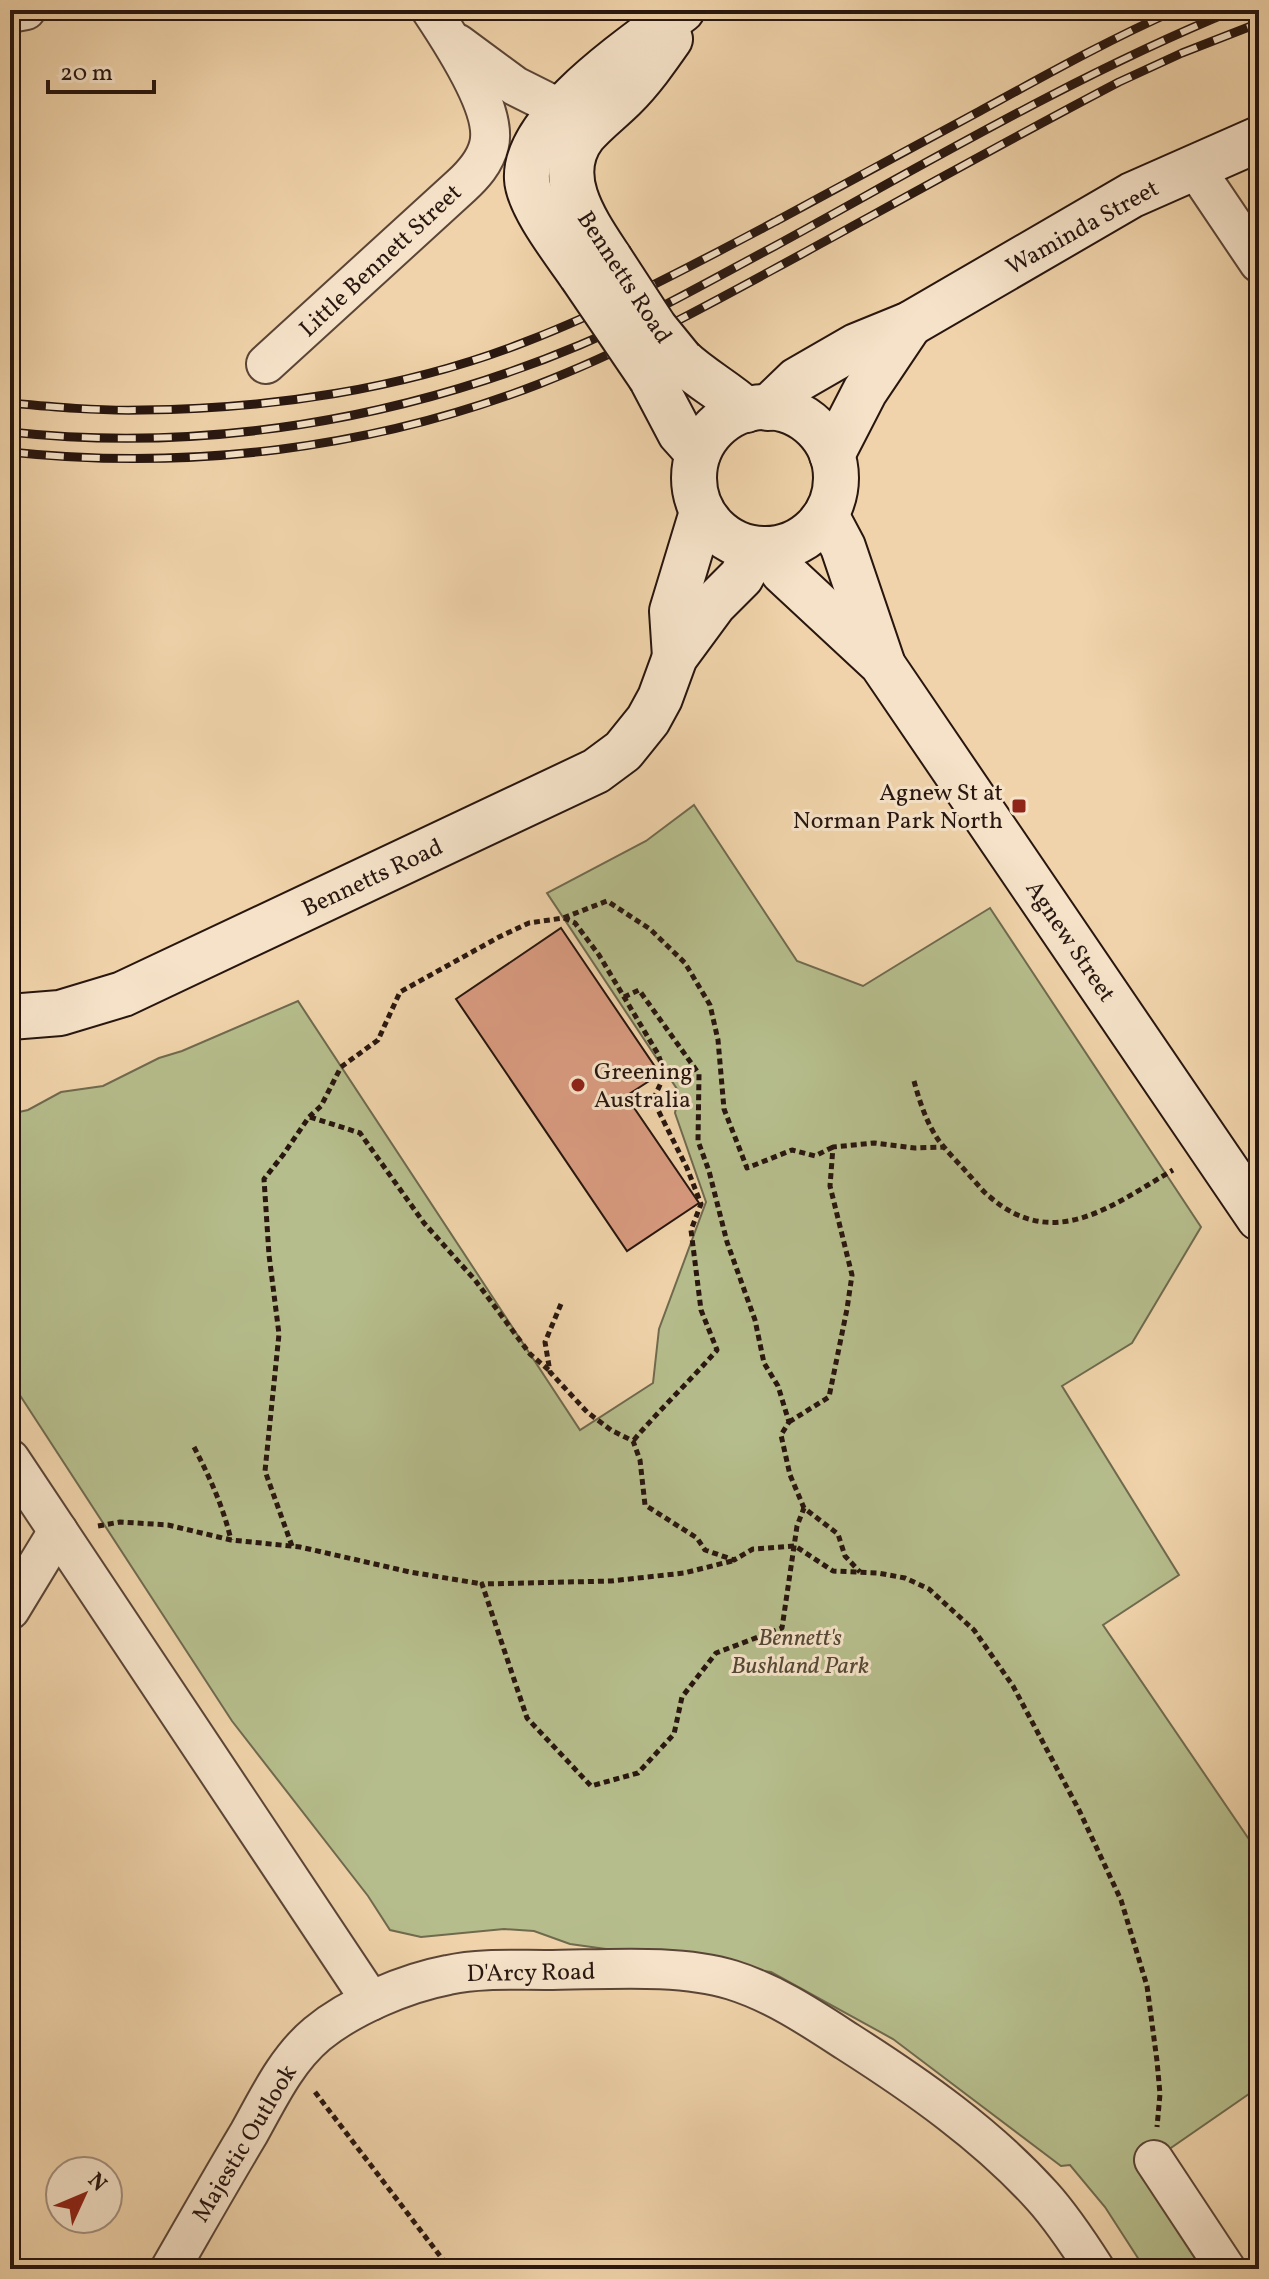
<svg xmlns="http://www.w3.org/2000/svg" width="1269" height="2279" font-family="Vollkorn,serif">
	<rect width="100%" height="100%" fill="#f0d3aa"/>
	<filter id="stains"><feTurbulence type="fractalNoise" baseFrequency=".0025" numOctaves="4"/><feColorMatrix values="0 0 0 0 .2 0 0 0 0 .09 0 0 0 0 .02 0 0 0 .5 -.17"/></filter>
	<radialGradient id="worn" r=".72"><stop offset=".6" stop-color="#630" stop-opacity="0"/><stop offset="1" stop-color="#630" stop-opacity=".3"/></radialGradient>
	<path fill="#b6bd8c" stroke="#6f6a4e" stroke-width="2" d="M 694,805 L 797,961 L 863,986 L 990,908 L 1201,1227 L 1132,1343 L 1062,1386 L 1179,1575 L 1103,1625 L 1259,1854 L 1259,2087 L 1139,2170 L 1202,2269 L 1145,2269 L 1105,2207 L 1070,2165 L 1061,2166 L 893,2039 L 771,1972 L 570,1944 L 534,1931 L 504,1929 L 421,1937 L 390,1930 L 368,1896 L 232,1721 L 10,1380 L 10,1114 L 28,1110 L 61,1092 L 103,1086 L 159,1058 L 182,1051 L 298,1001 L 580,1430 L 653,1383 L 659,1329 L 706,1202 L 675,1113 L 679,1092 L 547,893 L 646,841 Z"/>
	<path fill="#d89a7f" stroke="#28160f" stroke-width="2" d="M 561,928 L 660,1074 L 626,1096 L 699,1203 L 627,1251 L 456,999 Z"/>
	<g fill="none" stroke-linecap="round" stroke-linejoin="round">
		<g stroke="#5a4536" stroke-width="42">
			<g id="minor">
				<path d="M 10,13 L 26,10"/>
				<path d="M 458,44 L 515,86 L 561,109"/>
				<path d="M 1195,168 L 1259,263"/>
				<path d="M 266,364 L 461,186 C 473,175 485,162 489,145 C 498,110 451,40 431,10"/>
				<path d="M 10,1459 L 371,2001"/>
				<path d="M 10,1610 L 58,1531"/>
				<path d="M 1154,2160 L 1226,2269"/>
				<path d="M 170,2269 C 196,2224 222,2178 249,2133 C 268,2099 286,2060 317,2034 C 351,2006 406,1983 448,1975 C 480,1968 513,1970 545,1970 C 602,1970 677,1963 732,1980 C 774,1993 811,2018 848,2042 C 917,2086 987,2135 1042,2196 C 1062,2218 1079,2244 1095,2269"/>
			</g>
		</g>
		<g stroke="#28160f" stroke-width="48">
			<g id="secondary">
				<path d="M 610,259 C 587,224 552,176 584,135 C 596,121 611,110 624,97 C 642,79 656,59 670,39"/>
				<path d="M 581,275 C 566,253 528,205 527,179 C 523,119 639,43 682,10"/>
				<path d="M 681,360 C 701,379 725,391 746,410"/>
				<path d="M 651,378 L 680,433 L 698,453"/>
				<circle cx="765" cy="478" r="71"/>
				<path d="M 768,408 L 797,380 L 856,346 L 910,324 L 1132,195 L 1259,139"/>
				<path d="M 832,455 L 865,391 L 910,324"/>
				<path d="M 826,515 L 843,547 L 882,662"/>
				<path d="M 768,549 L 783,572 L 882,664 L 1259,1218"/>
				<path d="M 675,657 L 672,611 L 702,512"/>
				<path d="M 10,1017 L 60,1013 L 123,994 L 596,771 L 623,751 L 648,720 L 660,698 L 675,657 L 714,604 L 741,577 L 757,549"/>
			</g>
		</g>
		<g stroke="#28160f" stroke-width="5" stroke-dasharray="6 4" stroke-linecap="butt">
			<path d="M 564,918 L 575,923 L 599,955 L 658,1054 L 665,1074 L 653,1100 L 687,1168 L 701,1204 L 691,1230 L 701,1310 L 717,1350 C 690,1381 660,1409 633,1441"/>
			<path d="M 624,997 L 639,990 L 699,1074 L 698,1141 L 709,1171 L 727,1242 L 755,1320 L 764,1363 L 778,1386 L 789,1422 L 781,1435 L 790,1475 L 804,1508 L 838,1534 L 845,1556 L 860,1572"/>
			<path d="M 914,1081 C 919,1100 926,1121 937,1138 C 946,1151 959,1163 969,1175 C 976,1182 982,1191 990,1197 C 1055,1253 1114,1204 1173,1170"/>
			<path d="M 310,1117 L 360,1133 L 424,1223 L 475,1280 L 530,1354 L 550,1371"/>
			<path d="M 561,1304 L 545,1342 L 550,1372 L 587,1412 L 611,1430 L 633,1441 L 640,1460 L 645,1505 L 697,1538 L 705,1550 L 734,1560 L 753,1549 L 795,1546 L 833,1571 L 878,1573 L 905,1578 L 929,1589 L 974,1630 L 1013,1686 L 1079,1810 L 1121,1900 L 1147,1986 L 1157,2061 L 1160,2094 L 1157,2127"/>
			<path d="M 789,1422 L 829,1397 L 847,1309 L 852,1275 L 830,1186 L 833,1147 L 874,1143 L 915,1148 L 945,1147"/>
			<path d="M 194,1447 C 210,1478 223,1506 231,1540"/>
			<path d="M 98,1526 L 120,1522 L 168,1525 L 231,1540 L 300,1547 L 410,1572 L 482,1584"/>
			<path d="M 292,1546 L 265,1471 L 279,1334 L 269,1255 L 264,1179 L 283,1155 L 309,1117 L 321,1106 L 341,1067 L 378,1040 L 400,992 L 499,937 L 529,923 L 563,918 L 607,901 L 650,929 L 685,963 L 710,1005 L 718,1040 L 724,1109 L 747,1168 L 792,1150 L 815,1156 L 833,1147"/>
			<path d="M 732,1561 L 684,1573 L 611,1581 L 482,1584 L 527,1718 L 591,1786 L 638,1773 L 674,1734 L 682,1697 L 716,1653 L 782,1628 L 797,1526 L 804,1508"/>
			<path d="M 315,2092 L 450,2269"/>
		</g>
		<use href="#minor" stroke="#f5e2c8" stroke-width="38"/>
		<use href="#secondary" stroke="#f5e2c8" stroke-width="44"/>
		<g stroke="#28160f" stroke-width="9">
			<g id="rail">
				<path d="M 10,403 C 54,407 98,411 142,410 C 270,409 405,389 525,342 C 613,308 697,263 780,219 C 846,183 913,147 980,111 C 1044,76 1108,40 1176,10"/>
				<path d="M 10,432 C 204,453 401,420 580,345 C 647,317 711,280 775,246 C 925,164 1075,75 1234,10"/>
				<path d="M 10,452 C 188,471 372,449 539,384 C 630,349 715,301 800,255 C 906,197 1012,138 1119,82 L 1182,53 L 1259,23"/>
			</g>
		</g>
		<use href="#rail" stroke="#f5e2c8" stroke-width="6" stroke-dasharray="18" stroke-linecap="butt"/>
		<g stroke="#28160f" stroke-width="48" stroke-linecap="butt">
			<g id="secondary-bridge">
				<path d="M 610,259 L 655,328 L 681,360"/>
				<path d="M 581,275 L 651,378"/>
			</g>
		</g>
		<use href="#secondary-bridge" stroke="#f5e2c8" stroke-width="44"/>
	</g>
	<g fill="#8f2418" stroke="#f5e2c8" stroke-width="3">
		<rect x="1011" y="798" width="16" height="16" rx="4"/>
		<circle cx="578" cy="1085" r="8"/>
	</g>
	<g text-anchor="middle" stroke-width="6" stroke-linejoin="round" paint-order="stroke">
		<g font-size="24" fill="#28160f" stroke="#f5e2c8">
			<text transform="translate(1082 227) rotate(-29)" y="8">Waminda Street</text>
			<text transform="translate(380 260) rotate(-43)" y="8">Little Bennett Street</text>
			<text transform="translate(625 277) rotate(57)" y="8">Bennetts Road</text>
			<text transform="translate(372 877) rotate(-25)" y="8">Bennetts Road</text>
			<text transform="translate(1071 941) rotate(56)" y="8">Agnew Street</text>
			<text transform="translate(531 1972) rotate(-1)" y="8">D'Arcy Road</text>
			<text transform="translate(244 2143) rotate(-59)" y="8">Majestic Outlook</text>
		</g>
		<g font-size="24" fill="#28160f" stroke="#f5e2c8" text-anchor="end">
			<text x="1003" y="800">Agnew St at<tspan x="1003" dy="28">Norman Park North</tspan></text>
			<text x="594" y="1079" text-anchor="start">Greening<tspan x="594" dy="28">Australia</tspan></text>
		</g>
		<g font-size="24" font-style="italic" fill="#534834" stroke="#f5e2c8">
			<text x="800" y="1645">Bennett's<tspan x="800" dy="28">Bushland Park</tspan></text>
		</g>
	</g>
	<rect width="1269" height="2279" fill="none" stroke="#f0d3aa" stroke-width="40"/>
	<rect x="12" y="12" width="1245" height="2255" fill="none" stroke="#28160f" stroke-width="4"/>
	<rect x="20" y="20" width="1229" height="2239" fill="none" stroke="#28160f" stroke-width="2"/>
	<g transform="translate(84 2195) rotate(46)"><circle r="38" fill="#f5e2c8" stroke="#a3907e" stroke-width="2"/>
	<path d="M0-6L14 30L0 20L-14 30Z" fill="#8f2418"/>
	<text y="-12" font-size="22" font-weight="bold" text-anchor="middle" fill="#28160f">N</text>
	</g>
	<path d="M48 80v12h106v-12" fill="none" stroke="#28160f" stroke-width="4"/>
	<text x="60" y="80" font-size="24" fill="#28160f" stroke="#f5e2c8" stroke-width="6" paint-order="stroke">20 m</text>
	<rect width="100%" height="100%" filter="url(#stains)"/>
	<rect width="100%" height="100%" fill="url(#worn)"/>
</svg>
